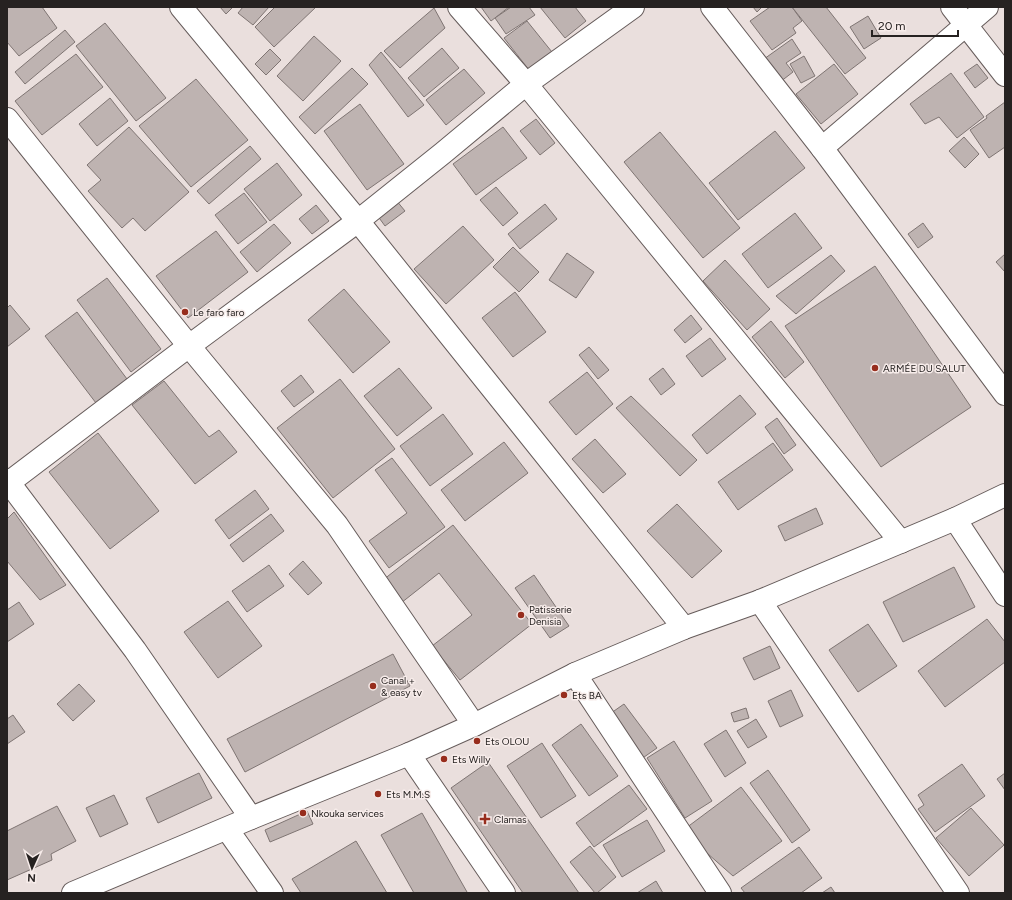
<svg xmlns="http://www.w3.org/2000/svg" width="1012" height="900" font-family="Figtree,sans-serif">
	<rect width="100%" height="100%" fill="#eadfdd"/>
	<g fill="#beb3b1" stroke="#7f7573">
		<path d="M 7,7 L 42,7 L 57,28 L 19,56 L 7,42 Z"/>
		<path d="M 220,7 L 233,7 L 226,14 Z"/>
		<path d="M 243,7 L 269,7 L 253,25 L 238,13 Z"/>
		<path d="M 275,7 L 316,7 L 274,47 L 255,27 Z"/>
		<path d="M 481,7 L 509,7 L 491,21 Z"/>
		<path d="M 511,7 L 529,7 L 535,15 L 506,34 L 495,18 Z"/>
		<path d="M 540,7 L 575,7 L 586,21 L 565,38 Z"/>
		<path d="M 753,7 L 762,7 L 757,12 Z"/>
		<path d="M 770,7 L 792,7 L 802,21 L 793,28 L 796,33 L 772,50 L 750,21 Z"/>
		<path d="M 792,7 L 826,7 L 866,58 L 845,74 Z"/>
		<path d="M 434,8 L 445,28 L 400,68 L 384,51 Z"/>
		<path d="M 868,16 L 881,38 L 864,49 L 850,27 Z"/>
		<path d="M 527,21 L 556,57 L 533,75 L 504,38 Z"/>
		<path d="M 105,23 L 166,98 L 136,121 L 76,46 Z"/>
		<path d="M 65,30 L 75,42 L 25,84 L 15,72 Z"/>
		<path d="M 314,36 L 341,61 L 303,101 L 277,76 Z"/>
		<path d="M 792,39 L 801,53 L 786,63 L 793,72 L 780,82 L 764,59 Z"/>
		<path d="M 442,48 L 459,68 L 424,97 L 408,78 Z"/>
		<path d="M 270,49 L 281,60 L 266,75 L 255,64 Z"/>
		<path d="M 381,52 L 424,105 L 408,117 L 369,65 Z"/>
		<path d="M 76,54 L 103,87 L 42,135 L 15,101 Z"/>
		<path d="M 804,56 L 815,76 L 801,83 L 790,64 Z"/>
		<path d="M 834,64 L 858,94 L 821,124 L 796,94 Z"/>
		<path d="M 977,64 L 988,78 L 975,88 L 964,73 Z"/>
		<path d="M 352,68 L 368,84 L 315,134 L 299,117 Z"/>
		<path d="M 464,69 L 485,93 L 446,125 L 426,100 Z"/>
		<path d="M 951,73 L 984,117 L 957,138 L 939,117 L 925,124 L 910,104 Z"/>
		<path d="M 196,79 L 248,140 L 191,187 L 139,126 Z"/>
		<path d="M 110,98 L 128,121 L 97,146 L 79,124 Z"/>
		<path d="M 1005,102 L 1005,147 L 989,158 L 970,130 L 987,118 L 986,116 Z"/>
		<path d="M 360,104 L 404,164 L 367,190 L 324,131 Z"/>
		<path d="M 536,119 L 555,143 L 540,155 L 520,131 Z"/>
		<path d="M 129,127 L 189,192 L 145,231 L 133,218 L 122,228 L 88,191 L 101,180 L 87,165 Z"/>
		<path d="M 503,127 L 527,158 L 476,195 L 453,164 Z"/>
		<path d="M 775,131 L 805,168 L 738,220 L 709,183 Z"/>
		<path d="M 660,132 L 740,228 L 703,258 L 624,162 Z"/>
		<path d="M 964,137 L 979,154 L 965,168 L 949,151 Z"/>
		<path d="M 250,146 L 261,159 L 209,204 L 197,191 Z"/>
		<path d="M 277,163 L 302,195 L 270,221 L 244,189 Z"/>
		<path d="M 496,187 L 518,213 L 503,226 L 480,200 Z"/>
		<path d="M 244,193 L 267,222 L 238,244 L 215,215 Z"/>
		<path d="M 396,200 L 405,211 L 385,226 L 377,215 Z"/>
		<path d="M 545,204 L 557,219 L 520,249 L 508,234 Z"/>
		<path d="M 316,205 L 329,221 L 312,234 L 299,219 Z"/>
		<path d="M 795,213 L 822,248 L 768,288 L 742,254 Z"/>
		<path d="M 923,223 L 933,237 L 918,248 L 908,234 Z"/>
		<path d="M 274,224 L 291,243 L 257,272 L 240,252 Z"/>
		<path d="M 463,226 L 494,260 L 446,304 L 414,269 Z"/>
		<path d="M 216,231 L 248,272 L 188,318 L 156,276 Z"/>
		<path d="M 513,247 L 539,272 L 519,292 L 493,267 Z"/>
		<path d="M 567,253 L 594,272 L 576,298 L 549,280 Z"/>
		<path d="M 1005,254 L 1005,272 L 996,262 Z"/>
		<path d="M 831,255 L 845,271 L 796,314 L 776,296 Z"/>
		<path d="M 725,260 L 770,309 L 747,330 L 703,281 Z"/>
		<path d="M 875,266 L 971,407 L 881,467 L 785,326 Z"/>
		<path d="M 107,278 L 161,349 L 131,372 L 77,300 Z"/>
		<path d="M 344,289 L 390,342 L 353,373 L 308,320 Z"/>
		<path d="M 515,292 L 546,332 L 513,357 L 482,318 Z"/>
		<path d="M 10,305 L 30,329 L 7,347 L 7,308 Z"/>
		<path d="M 77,312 L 127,379 L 96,403 L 45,336 Z"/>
		<path d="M 691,315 L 702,329 L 685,343 L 674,330 Z"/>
		<path d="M 771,321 L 804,362 L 785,378 L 752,337 Z"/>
		<path d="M 710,338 L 726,359 L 702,377 L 686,356 Z"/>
		<path d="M 589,347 L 609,370 L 598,379 L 579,355 Z"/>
		<path d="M 399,368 L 432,408 L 397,436 L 364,396 Z"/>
		<path d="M 663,368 L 675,384 L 661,395 L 649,379 Z"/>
		<path d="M 587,372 L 613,404 L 576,435 L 549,402 Z"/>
		<path d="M 301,375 L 314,392 L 294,407 L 281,391 Z"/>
		<path d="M 340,379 L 395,449 L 333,498 L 277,428 Z"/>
		<path d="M 164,381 L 209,437 L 219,430 L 237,452 L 195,484 L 132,405 Z"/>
		<path d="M 740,395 L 756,414 L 707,454 L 692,435 Z"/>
		<path d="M 631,396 L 697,460 L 680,476 L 616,408 Z"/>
		<path d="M 443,414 L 473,454 L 430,486 L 400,446 Z"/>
		<path d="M 777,418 L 796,445 L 784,454 L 765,427 Z"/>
		<path d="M 98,433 L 159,511 L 110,549 L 49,472 Z"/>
		<path d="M 595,439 L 626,474 L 603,493 L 572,459 Z"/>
		<path d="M 504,442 L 528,473 L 465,521 L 441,490 Z"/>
		<path d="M 773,443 L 793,470 L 738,510 L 718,482 Z"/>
		<path d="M 392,458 L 445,527 L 389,568 L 369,541 L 407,513 L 375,470 Z"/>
		<path d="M 255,490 L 269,509 L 229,539 L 215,520 Z"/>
		<path d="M 677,504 L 722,551 L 692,578 L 647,531 Z"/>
		<path d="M 816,508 L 823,524 L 785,541 L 778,526 Z"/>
		<path d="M 14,512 L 66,585 L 40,600 L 7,561 L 7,519 Z"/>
		<path d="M 271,514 L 284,531 L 243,562 L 230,545 Z"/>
		<path d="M 453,525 L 532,624 L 460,680 L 432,646 L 472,615 L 439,573 L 401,603 L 383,580 Z"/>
		<path d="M 303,561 L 322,583 L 308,595 L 289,574 Z"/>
		<path d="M 269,565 L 284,586 L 247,612 L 232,591 Z"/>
		<path d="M 954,567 L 975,607 L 903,642 L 883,602 Z"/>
		<path d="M 534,575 L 569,626 L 550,638 L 515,588 Z"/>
		<path d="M 228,601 L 262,646 L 218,678 L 184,632 Z"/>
		<path d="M 19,602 L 34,624 L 7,642 L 7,610 Z"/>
		<path d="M 987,619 L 1005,642 L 1005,662 L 945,707 L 918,671 Z"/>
		<path d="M 868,624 L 897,666 L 858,692 L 829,650 Z"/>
		<path d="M 770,646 L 780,668 L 754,680 L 743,658 Z"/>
		<path d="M 393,654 L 410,686 L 245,772 L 227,739 Z"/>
		<path d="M 79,684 L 95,701 L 73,721 L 57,704 Z"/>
		<path d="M 791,690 L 803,716 L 780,727 L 768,701 Z"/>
		<path d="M 624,704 L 657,748 L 637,762 L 604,718 Z"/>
		<path d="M 746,708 L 749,718 L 734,722 L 731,713 Z"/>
		<path d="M 13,715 L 25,732 L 7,744 L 7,719 Z"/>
		<path d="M 756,719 L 767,737 L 748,748 L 737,731 Z"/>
		<path d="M 581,724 L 618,776 L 589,796 L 552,745 Z"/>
		<path d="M 726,730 L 746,763 L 725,777 L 704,744 Z"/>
		<path d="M 674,741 L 712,801 L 685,818 L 647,758 Z"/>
		<path d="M 542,743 L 576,796 L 541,818 L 507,766 Z"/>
		<path d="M 488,762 L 579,893 L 523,893 L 451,788 Z"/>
		<path d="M 962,764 L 985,796 L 935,832 L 918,809 L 924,805 L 918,795 Z"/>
		<path d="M 768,770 L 810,830 L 792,843 L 750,783 Z"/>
		<path d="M 199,773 L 212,798 L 158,823 L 146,798 Z"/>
		<path d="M 1005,773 L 1005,790 L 997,779 Z"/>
		<path d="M 629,785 L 647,809 L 594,847 L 576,823 Z"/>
		<path d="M 741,787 L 782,841 L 733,876 L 682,831 Z"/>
		<path d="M 114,795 L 128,824 L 100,837 L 86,808 Z"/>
		<path d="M 57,806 L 76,841 L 51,854 L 52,860 L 7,880 L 7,831 Z"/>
		<path d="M 971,808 L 1004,845 L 969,876 L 936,838 Z"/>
		<path d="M 307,811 L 313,824 L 270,842 L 265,830 Z"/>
		<path d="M 422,813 L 467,892 L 465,893 L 414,893 L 381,835 Z"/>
		<path d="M 647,820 L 665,851 L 622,877 L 603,845 Z"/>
		<path d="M 356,841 L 387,893 L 301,893 L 292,879 Z"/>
		<path d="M 590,846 L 616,877 L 597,893 L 595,893 L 570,862 Z"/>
		<path d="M 799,847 L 822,878 L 801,893 L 745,893 L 741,888 Z"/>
		<path d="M 656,881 L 663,893 L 637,893 Z"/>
		<path d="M 831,887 L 835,893 L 822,893 Z"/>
	</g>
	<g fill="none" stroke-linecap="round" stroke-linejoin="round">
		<g stroke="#665c5b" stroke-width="24">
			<g id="street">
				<path d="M 181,7 L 358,221 L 684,628"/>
				<path d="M 459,7 L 526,84 L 901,542"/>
				<path d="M 712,7 L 822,148 L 1005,394"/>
				<path d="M 952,7 L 1005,75"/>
				<path d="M 7,119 L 189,346 L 337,525 L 474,725"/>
				<path d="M 822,148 L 987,7"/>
				<path d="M 7,480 L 135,650 L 251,818"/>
				<path d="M 7,484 L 189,346 L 358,221 L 443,153 L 526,84 L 633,7"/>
				<path d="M 955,519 L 1005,595"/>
				<path d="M 760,601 L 958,893"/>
				<path d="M 575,674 L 720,893"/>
				<path d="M 409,754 L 504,893"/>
				<path d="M 227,829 L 272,893"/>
			</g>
		</g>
		<g stroke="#665c5b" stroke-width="24">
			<path id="highway" d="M 73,893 L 251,818 L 409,754 L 474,725 L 575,674 L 684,628 L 760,601 L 955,519 L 1005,495"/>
		</g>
		<use href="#street" stroke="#fff" stroke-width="22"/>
		<use href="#highway" stroke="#fff" stroke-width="22"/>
	</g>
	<g fill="#972d1d" stroke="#f7ecea" stroke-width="1.5">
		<circle cx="185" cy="312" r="4"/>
		<circle cx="875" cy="368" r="4"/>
		<circle cx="521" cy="615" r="4"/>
		<circle cx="373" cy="686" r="4"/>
		<circle cx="564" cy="695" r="4"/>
		<circle cx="477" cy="741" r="4"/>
		<circle cx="444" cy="759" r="4"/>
		<circle cx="378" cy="794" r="4"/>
		<circle cx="303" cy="813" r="4"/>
		<path d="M483 813h4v4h4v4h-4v4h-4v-4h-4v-4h4z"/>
	</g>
	<g text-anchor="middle" stroke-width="3" stroke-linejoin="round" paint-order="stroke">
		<g font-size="10" fill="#262221" stroke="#f7ecea" text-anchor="start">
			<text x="193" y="316">Le faro faro</text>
			<text x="883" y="372">ARMÉE DU SALUT</text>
			<text x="529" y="613">Patisserie<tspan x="529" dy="12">Denisia</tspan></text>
			<text x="381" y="684">Canal +<tspan x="381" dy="12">&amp; easy tv</tspan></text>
			<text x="572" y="699">Ets BA</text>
			<text x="485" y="745">Ets OLOU</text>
			<text x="452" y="763">Ets Willy</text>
			<text x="386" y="798">Ets M.M.S</text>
			<text x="311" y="817">Nkouka services</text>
			<text x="494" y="823">Clamas</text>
		</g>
	</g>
	<rect width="1012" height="900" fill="none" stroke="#262221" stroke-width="16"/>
	<g transform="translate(32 868) rotate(183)" stroke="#f7ecea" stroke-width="3" paint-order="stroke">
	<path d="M0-3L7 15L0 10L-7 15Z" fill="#262221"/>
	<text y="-6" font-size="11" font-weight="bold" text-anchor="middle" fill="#262221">N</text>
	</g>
	<path d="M872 30v6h86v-6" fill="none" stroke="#262221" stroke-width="2"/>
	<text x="878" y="30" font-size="12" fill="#262221" stroke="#f7ecea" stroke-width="3" paint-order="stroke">20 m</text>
</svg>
